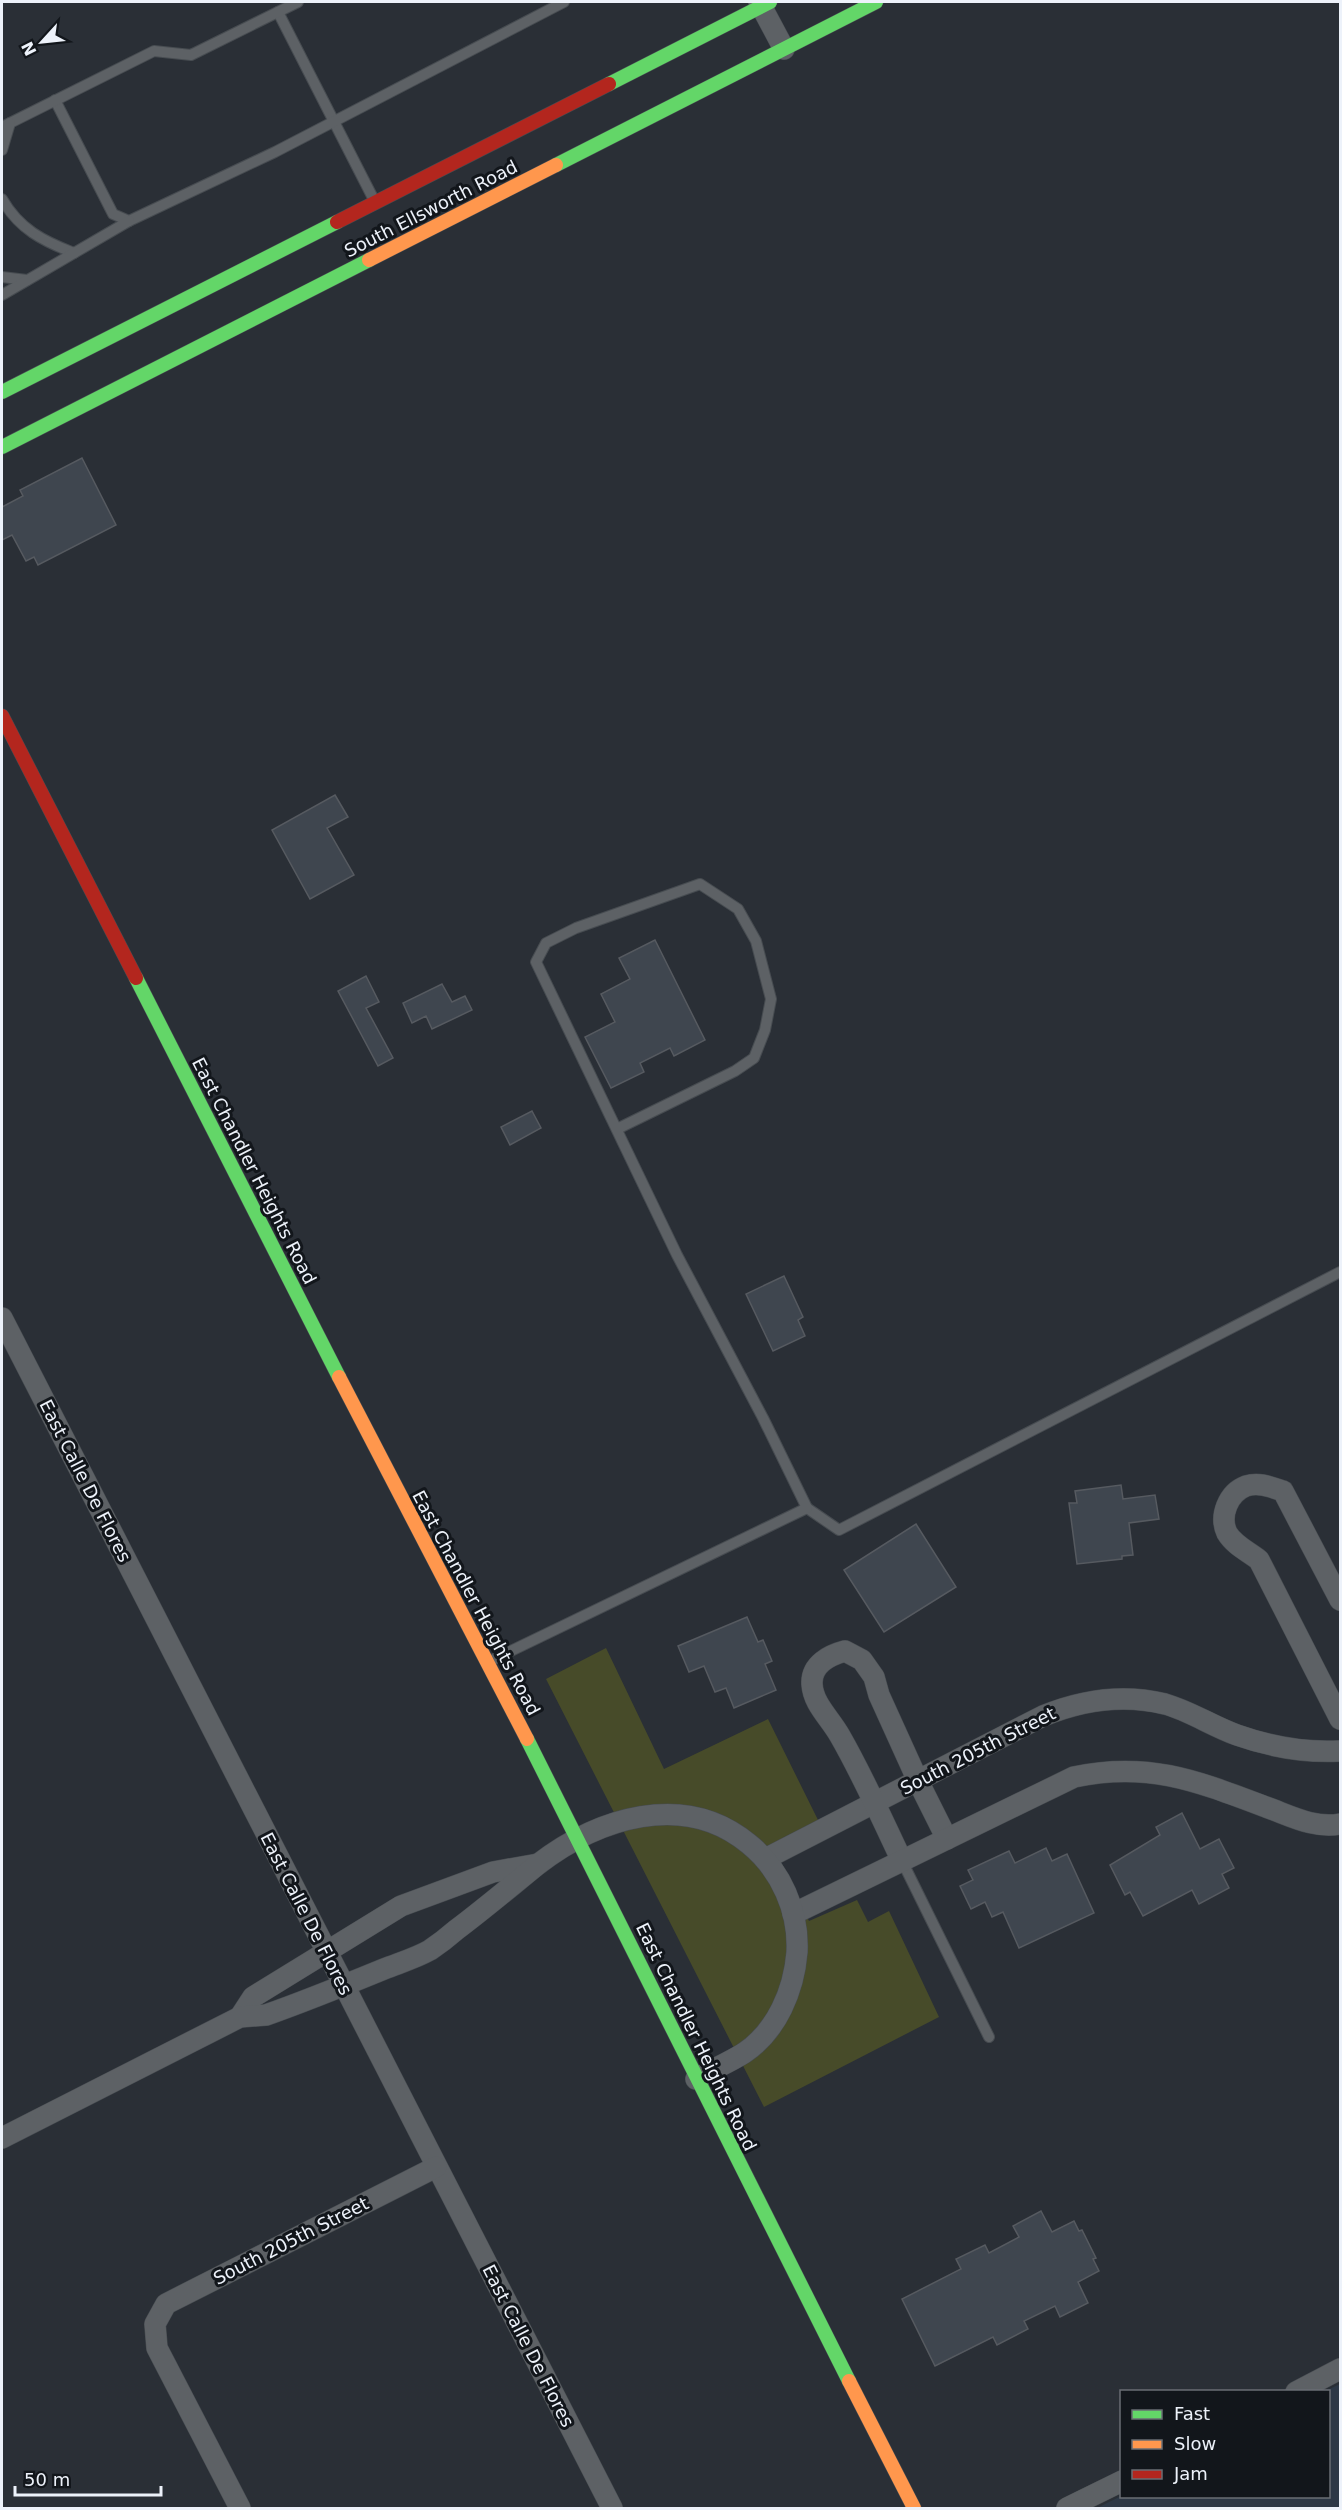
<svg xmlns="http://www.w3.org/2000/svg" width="1342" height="2510" font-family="'DejaVu Sans',sans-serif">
	<rect width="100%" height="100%" fill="#2a2f36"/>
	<path fill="#2d3846" d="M 1340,2384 L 1340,2508 L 1097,2508 L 1121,2496 L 1328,2496 L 1328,2392 L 1325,2391 Z"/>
	<path fill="#474b29" d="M 606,1648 L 664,1769 L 768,1719 L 819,1822 L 771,1845 L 809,1921 L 857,1900 L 868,1922 L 889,1911 L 939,2017 L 764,2107 L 546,1679 Z"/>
	<g fill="#3f464f" stroke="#565a60" stroke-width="1.5">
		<path d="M 82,458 L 116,525 L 38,565 L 34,557 L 26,561 L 12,535 L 2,540 L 2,507 L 23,496 L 20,490 Z"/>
		<path d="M 335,795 L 348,817 L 327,828 L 354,875 L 310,899 L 272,830 Z"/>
		<path d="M 655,940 L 705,1040 L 674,1056 L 670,1048 L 640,1063 L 644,1072 L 611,1088 L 585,1037 L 615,1022 L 601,994 L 630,979 L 619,958 Z"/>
		<path d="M 366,976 L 379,1002 L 366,1008 L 393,1058 L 378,1066 L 338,991 Z"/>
		<path d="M 442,984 L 452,1002 L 465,996 L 472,1010 L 432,1029 L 426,1016 L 412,1023 L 403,1003 Z"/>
		<path d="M 532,1111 L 541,1128 L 510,1145 L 501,1127 Z"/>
		<path d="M 784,1276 L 803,1317 L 798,1320 L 805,1336 L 773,1351 L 746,1294 Z"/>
		<path d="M 1121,1485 L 1123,1499 L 1155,1495 L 1159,1519 L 1129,1523 L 1133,1555 L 1122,1556 L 1122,1559 L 1077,1564 L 1069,1503 L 1077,1503 L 1075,1491 Z"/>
		<path d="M 916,1524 L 956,1587 L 884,1632 L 844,1570 Z"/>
		<path d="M 747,1617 L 758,1642 L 763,1640 L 772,1661 L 765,1664 L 776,1690 L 734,1708 L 726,1688 L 715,1692 L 704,1666 L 689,1672 L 678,1646 Z"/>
		<path d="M 1182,1813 L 1200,1849 L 1219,1839 L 1234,1868 L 1222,1874 L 1229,1888 L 1199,1904 L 1192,1890 L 1143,1916 L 1130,1892 L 1125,1895 L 1110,1865 L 1160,1835 L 1156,1827 Z"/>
		<path d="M 1046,1848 L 1052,1861 L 1067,1854 L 1094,1913 L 1019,1948 L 1003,1912 L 992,1917 L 985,1902 L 971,1909 L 960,1886 L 973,1880 L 968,1870 L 1009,1851 L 1015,1863 Z"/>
		<path d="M 1041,2211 L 1052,2232 L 1074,2221 L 1079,2231 L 1082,2230 L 1096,2258 L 1093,2259 L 1099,2271 L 1078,2282 L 1088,2303 L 1060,2317 L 1055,2306 L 1024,2321 L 1028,2329 L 997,2345 L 993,2337 L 935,2366 L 902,2299 L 961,2269 L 956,2259 L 985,2245 L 989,2253 L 1019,2237 L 1013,2226 Z"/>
	</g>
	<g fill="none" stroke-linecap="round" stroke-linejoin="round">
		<g stroke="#474c51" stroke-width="12">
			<g id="lane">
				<path d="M 278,12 L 374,200"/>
				<path d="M 55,100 L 113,214 L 129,221 L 275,152 L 564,2"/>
				<path d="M 2,127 L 154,51 L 191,55 L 298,2"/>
				<path d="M 2,150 L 10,123"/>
				<path d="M 2,199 C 19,229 43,241 74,253"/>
				<path d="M 2,277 L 27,280"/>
				<path d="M 2,295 L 129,221"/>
				<path d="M 807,1508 L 839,1530 L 1340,1272"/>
				<path d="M 488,1662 L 807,1508 L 763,1418 L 677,1255 L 536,962 L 546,943 L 576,928 L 700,884 L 738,909 L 756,941 L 771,999 L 765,1030 L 754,1058 L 735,1071 L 617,1129"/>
				<path d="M 902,1861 L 989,2037"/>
			</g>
		</g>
		<g stroke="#474c51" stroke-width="22">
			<g id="street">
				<path d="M 759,2 L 784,49"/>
				<path d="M 2,1318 L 612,2508"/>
				<path d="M 1340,1600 L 1283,1491 C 1271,1487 1259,1482 1246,1486 C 1228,1493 1219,1516 1227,1533 C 1234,1545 1249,1552 1259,1560 L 1340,1719"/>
				<path d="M 765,1859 L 1043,1716 C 1082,1700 1124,1694 1165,1704 C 1190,1711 1212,1726 1237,1735 C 1271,1747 1305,1753 1340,1751"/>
				<path d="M 902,1861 C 882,1819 863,1776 840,1736 C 830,1718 813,1704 812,1684 C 811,1664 830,1655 845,1651 L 862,1660 L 874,1677 L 879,1695 L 918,1781 L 947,1839"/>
				<path d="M 793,1914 L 1074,1777 C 1148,1761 1197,1781 1266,1807 C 1289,1815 1314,1829 1340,1824"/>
				<path d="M 240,2017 L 253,1997 L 401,1906 L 493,1872 L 538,1864"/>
				<path d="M 2,2138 L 240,2017 L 266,2015 C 306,2001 345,1985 384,1969 C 399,1963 416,1958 430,1950 C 439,1944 448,1937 456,1930 C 484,1909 510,1887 537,1865 C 598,1818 684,1790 749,1844 C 781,1870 799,1911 797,1952 C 794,1990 777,2031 744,2053 C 728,2063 711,2070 696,2079"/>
				<path d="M 1296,2392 L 1340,2369"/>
				<path d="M 240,2508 L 157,2348 L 155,2324 L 166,2304 L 436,2167"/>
				<path d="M 1067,2508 L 1122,2481"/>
			</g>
		</g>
		<g stroke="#474c51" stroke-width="15">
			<g id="fast">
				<path d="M 609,84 L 770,2"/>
				<path d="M 556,165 L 876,2"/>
				<path d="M 2,392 L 337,222"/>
				<path d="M 2,447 L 369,260"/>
				<path d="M 136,978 L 339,1377"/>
				<path d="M 527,1739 L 849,2381"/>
			</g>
		</g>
		<g stroke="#474c51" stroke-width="15">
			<g id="slow">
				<path d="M 369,260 L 556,165"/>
				<path d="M 339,1377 L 527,1739"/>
				<path d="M 849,2381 L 914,2508"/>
			</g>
		</g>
		<g stroke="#474c51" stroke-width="15">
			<g id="jam">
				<path d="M 337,222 L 609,84"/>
				<path d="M 2,716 L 136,978"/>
			</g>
		</g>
		<use href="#lane" stroke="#5d6165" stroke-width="10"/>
		<use href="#street" stroke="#5d6165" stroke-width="21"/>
		<use href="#fast" stroke="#63d668" stroke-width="14"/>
		<use href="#slow" stroke="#ff974d" stroke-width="14"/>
		<use href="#jam" stroke="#b3261e" stroke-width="14"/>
	</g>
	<g text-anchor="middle" stroke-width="6" stroke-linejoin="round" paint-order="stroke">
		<g font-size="18" fill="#edf2fa" stroke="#12161b">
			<text transform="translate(431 209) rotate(-27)" y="6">South Ellsworth Road</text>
			<text transform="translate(254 1171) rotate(63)" y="6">East Chandler Heights Road</text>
			<text transform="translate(85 1481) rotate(63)" y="6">East Calle De Flores</text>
			<text transform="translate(476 1603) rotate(62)" y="6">East Chandler Heights Road</text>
			<text transform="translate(978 1751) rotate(-27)" y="6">South 205th Street</text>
			<text transform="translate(306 1914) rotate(63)" y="6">East Calle De Flores</text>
			<text transform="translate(696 2037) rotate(64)" y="6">East Chandler Heights Road</text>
			<text transform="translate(291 2241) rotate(-27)" y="6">South 205th Street</text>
			<text transform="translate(528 2346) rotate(63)" y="6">East Calle De Flores</text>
		</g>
	</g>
	<rect width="1342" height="2510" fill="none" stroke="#edf2fa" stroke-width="6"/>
	<rect x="1120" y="2390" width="210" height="108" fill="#12161b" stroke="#6a6e74" stroke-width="1.5"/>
	<rect x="1132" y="2410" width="30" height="9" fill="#63d668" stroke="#6a6e74" stroke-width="1.5"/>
	<text x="1174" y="2420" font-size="18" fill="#edf2fa">Fast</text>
	<rect x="1132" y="2440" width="30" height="9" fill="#ff974d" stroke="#6a6e74" stroke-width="1.5"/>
	<text x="1174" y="2450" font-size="18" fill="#edf2fa">Slow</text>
	<rect x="1132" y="2470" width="30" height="9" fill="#b3261e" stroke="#6a6e74" stroke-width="1.5"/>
	<text x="1174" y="2480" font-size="18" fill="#edf2fa">Jam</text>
	<g transform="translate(42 42) rotate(243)" stroke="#12161b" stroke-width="4.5" paint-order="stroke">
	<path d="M0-4.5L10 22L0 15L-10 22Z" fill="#edf2fa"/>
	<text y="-9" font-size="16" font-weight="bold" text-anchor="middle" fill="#edf2fa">N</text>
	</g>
	<path d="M15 2486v9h146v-9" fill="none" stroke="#edf2fa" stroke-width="3"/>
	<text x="24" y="2486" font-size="18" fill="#edf2fa" stroke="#12161b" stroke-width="4.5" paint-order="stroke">50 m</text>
</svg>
